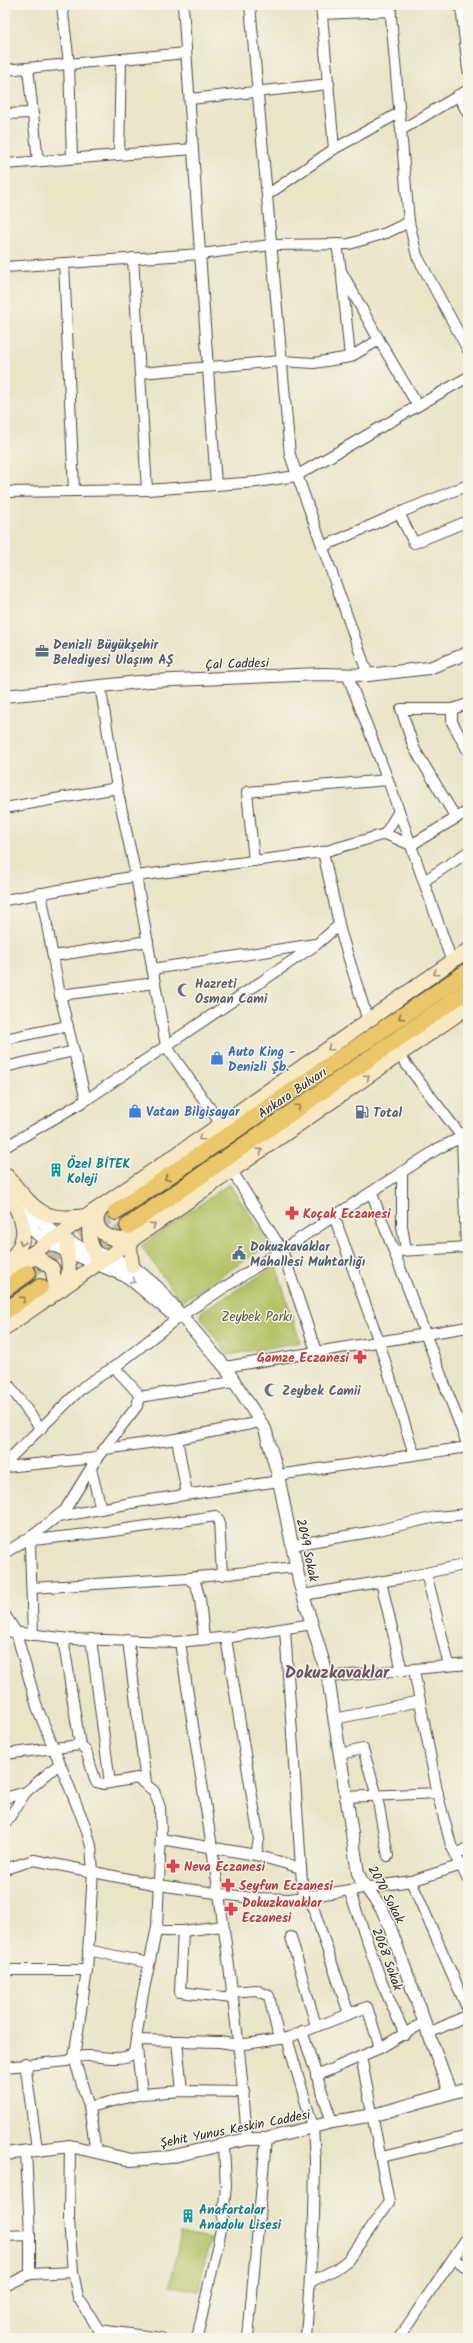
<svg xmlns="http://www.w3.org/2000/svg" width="473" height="2343" font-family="Kalam,sans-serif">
	<rect width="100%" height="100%" fill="#f7f3e8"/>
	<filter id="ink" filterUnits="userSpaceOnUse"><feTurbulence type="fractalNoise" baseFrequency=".025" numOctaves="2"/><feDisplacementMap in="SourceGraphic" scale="8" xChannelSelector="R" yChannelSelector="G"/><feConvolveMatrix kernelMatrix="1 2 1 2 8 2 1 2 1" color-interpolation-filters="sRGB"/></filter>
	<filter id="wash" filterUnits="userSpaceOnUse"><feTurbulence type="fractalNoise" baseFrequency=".012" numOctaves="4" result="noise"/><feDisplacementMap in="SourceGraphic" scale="16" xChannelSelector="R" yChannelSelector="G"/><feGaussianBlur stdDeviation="0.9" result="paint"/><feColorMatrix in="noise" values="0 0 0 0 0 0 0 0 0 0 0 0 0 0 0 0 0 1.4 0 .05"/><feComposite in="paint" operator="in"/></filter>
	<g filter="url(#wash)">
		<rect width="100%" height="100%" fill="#eae5c7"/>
		<g fill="#b4c365" stroke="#707748">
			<path d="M 229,1184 L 270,1244 L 181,1302 L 141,1246 Z"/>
			<path d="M 276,1266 L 300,1342 L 228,1355 L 200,1316 L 202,1311 Z"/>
			<path d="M 181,2233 L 210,2239 L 198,2291 L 170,2285 Z"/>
		</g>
	</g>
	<g filter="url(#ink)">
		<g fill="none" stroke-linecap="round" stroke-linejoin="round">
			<g stroke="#c4c0a8" stroke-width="14" stroke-dasharray="14 7" stroke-linecap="butt">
				<path d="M 28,1273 L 116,1212"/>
				<path d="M 60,1273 L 128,1226"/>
			</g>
			<g stroke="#484742" stroke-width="12">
				<g id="minor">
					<path d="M 62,5 L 69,64 L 72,157"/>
					<path d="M 183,5 L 216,485"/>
					<path d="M 250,5 L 290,455 L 368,675"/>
					<path d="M 321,5 L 334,149"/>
					<path d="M 390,5 L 409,222 L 417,256 L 468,350"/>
					<path d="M 461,5 L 468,70"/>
					<path d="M 322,14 L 391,11"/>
					<path d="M 28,68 L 38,161"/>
					<path d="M 5,70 L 186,53"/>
					<path d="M 458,95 L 468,114"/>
					<path d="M 190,99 L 329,84"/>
					<path d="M 5,114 L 32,113"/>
					<path d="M 401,130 L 468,90"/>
					<path d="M 119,154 L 121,60"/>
					<path d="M 5,164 L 193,149"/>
					<path d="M 267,195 L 334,149 L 399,113"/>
					<path d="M 337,244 L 341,271 L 379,340 L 418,406"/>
					<path d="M 133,258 L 147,490"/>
					<path d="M 64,263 L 74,491"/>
					<path d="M 5,267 L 201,254 L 271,245 L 349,244 L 386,233 L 409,222"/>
					<path d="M 342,277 L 350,357"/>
					<path d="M 140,373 L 281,361 L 314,363 L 350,357 L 379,340"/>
					<path d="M 5,492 L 147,490 L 257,482 L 296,476 L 468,377"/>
					<path d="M 399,513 L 468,485"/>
					<path d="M 322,547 L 399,513 L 414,543 L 468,521"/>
					<path d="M 347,674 L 388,780 L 452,962"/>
					<path d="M 100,685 L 117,788 L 136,876 L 166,1046 L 221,1124"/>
					<path d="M 452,709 L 452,722 L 468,751"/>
					<path d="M 5,808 L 117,788"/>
					<path d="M 456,818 L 414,748 L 401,709 L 452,709 L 468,704"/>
					<path d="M 385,834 L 411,845 L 468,811"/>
					<path d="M 323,852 L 341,933 L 368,1021"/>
					<path d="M 254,861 L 247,792 L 388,780"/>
					<path d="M 424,881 L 468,852"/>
					<path d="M 41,893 L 60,995 L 86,1100"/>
					<path d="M 5,900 L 136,876 L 323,852 L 385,834 L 399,811"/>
					<path d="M 53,956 L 148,941"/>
					<path d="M 152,969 L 315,944"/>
					<path d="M 60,995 L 155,983"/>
					<path d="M 5,1039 L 68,1026"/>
					<path d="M 399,1055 L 462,1137 L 466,1247"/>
					<path d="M 5,1067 L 74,1051"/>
					<path d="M 5,1147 L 86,1100 L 317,944 L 339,925"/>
					<path d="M 232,1171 L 282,1250 L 316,1351"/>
					<path d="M 402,1173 L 402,1226 L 406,1250"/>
					<path d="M 372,1194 L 468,1446"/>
					<path d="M 334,1216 L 379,1342 L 414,1454"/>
					<path d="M 400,1251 L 468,1247"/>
					<path d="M 182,1315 L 439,1148 L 462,1137 L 468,1137"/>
					<path d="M 225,1367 L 468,1327"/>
					<path d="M 5,1380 L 41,1429"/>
					<path d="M 139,1397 L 233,1382"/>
					<path d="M 177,1439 L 187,1494"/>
					<path d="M 105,1449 L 177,1439 L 260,1422"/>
					<path d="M 5,1463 L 83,1387 L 120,1363 L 180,1316"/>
					<path d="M 5,1467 L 97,1458"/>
					<path d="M 91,1469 L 101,1509"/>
					<path d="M 278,1475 L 468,1447"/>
					<path d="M 58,1517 L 137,1502 L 279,1481"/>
					<path d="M 33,1540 L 106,1532 L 216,1516 L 219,1520 L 222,1575"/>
					<path d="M 292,1545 L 370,1532 L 436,1517 L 468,1514"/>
					<path d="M 5,1553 L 35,1534"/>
					<path d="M 426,1573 L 449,1665"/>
					<path d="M 188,1578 L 296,1567"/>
					<path d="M 381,1582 L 402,1671"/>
					<path d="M 32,1588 L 188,1578 L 196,1585 L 200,1599 L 204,1639"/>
					<path d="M 303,1595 L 402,1578 L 468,1564"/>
					<path d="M 5,1615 L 16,1632 L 37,1707 L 86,1828 L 91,1846 L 93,1871 L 87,1970 L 74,2058 L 67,2061 L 5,2067"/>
					<path d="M 285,1629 L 303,1897"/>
					<path d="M 5,1631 L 69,1639 L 176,1642 L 231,1637 L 312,1624"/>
					<path d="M 33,1635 L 30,1546 L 35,1534 L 65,1510 L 97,1458 L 137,1406 L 139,1397 L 137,1392 L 114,1367"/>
					<path d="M 63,1638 L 80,1745"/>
					<path d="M 226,1638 L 259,1839 L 256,1855"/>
					<path d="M 91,1639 L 110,1783"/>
					<path d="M 128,1640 L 146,1783"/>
					<path d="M 180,1642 C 205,1807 235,1973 247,2139"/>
					<path d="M 414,1670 L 438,1796 L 451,1845 L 468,1880"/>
					<path d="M 328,1677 L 468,1664"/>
					<path d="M 335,1719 L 420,1701"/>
					<path d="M 5,1754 L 80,1745 L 86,1751 L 96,1782 L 104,1784 L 137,1778 L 154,1791 L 160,1807 L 161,1835 L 157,1927 L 142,1999 L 134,2053 C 116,2065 92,2051 74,2058 L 89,2107 L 96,2151"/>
					<path d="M 340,1754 L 363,1749 L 377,1796 L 388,1856"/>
					<path d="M 345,1797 L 438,1793"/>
					<path d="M 5,1798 L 26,1792"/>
					<path d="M 5,1824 L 26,1792 L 59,1764"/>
					<path d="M 161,1839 L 256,1855 L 301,1868"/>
					<path d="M 456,1853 L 468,1849"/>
					<path d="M 5,1869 L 34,1860 L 158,1885 L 252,1898 L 290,1899 L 411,1881 L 462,1865"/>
					<path d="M 411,1881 L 468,2010"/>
					<path d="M 349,1890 L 382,1983 L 405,2035"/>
					<path d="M 309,1895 L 349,2014"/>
					<path d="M 156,1931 L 183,1931 L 223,1926"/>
					<path d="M 183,1931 L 180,1992 L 232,1998"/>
					<path d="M 291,1937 L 316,2026"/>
					<path d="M 88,1950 L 149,1963"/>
					<path d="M 5,1970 L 87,1970"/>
					<path d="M 231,1992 L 256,1990 L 269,1996 L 279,2039"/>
					<path d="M 302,2031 L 332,2122"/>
					<path d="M 427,2034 L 468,2015"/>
					<path d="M 287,2038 L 313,2127 L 315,2160 L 314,2216 L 306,2338"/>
					<path d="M 177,2041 L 182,2091"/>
					<path d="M 25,2063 L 37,2149"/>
					<path d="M 316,2076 L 380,2048 L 423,2023"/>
					<path d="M 142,2094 L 136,2040 L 220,2042 L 238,2045 L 287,2038 L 367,2007 L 380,2048"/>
					<path d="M 89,2107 L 142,2094 L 182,2091 L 244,2092"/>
					<path d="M 70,2146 L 69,2220 L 73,2272 L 78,2297 L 99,2330 L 97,2338"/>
					<path d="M 382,2157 L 468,2136"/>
					<path d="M 30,2235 L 30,2274"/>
					<path d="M 5,2236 L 30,2235 L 26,2151"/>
					<path d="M 453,2259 L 468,2268"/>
					<path d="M 310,2282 L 336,2269 L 348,2260 L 389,2202 L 361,2056"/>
					<path d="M 5,2286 L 30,2274 L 73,2272"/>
					<path d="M 99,2330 L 161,2338"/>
					<path d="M 197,2338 L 222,2225 L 226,2186 L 224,2146"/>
					<path d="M 248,2338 L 266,2139"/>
					<path d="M 399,2338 L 468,2236"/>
				</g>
			</g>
			<g stroke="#484742" stroke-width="14">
				<g id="tertiary">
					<path d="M 5,696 L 149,681 L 320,674 L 368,675 L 429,668 L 468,653"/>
					<path d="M 5,1187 L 35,1232 L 48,1243 L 128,1277 L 172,1314"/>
					<path d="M 28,1205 L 47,1227 L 59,1236 L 75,1245 L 132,1266 L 157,1287 L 225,1367 L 265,1429 L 278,1475 L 300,1585 L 328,1677 L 358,1873 L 362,1882 L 382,1909 L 389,1925 L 450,2092"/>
					<path d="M 5,2154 L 70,2146 L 131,2160 L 170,2157 L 247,2139 L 266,2139 L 332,2122 L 374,2115 L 468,2088"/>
				</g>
			</g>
			<g stroke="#484742" stroke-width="16">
				<g id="secondary">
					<path d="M 7,1176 C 34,1208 41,1223 86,1216"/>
					<path d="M 104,1206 C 83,1227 111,1245 132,1238"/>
					<path d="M 94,1212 C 84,1233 91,1243 98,1264"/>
					<path d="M 23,1260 L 38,1258 L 52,1268 L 55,1284 L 49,1298"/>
					<path d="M 7,1265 C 31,1236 26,1225 8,1194"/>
					<path d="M 132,1266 L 130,1247 L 134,1237"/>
					<path d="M 5,1272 L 221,1124 L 468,950"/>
					<path d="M 62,1289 C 75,1267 65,1263 68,1242"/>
					<path d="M 5,1328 L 468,1007"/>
				</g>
			</g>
			<g stroke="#484742" stroke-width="18">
				<g id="primary">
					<path d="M 116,1212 L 468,971"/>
					<path d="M 128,1226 L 468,990"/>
					<path d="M 5,1289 L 28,1273"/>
					<path d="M 5,1311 L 40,1287"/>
				</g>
			</g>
			<use href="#minor" stroke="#fff" stroke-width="10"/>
			<use href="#tertiary" stroke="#fff" stroke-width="12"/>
			<use href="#secondary" stroke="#f7e9c3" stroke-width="14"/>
			<use href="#primary" stroke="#eac769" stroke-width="16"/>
		</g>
		<defs><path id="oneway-chevron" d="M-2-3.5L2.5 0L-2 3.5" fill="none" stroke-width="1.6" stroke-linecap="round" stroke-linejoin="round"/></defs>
		<g stroke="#918a77">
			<use href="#oneway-chevron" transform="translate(436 973) rotate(145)"/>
			<use href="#oneway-chevron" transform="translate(330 1048) rotate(145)"/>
			<use href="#oneway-chevron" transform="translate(367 1077) rotate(-35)"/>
			<use href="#oneway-chevron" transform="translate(201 1138) rotate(145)"/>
			<use href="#oneway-chevron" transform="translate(260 1151) rotate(-35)"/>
			<use href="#oneway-chevron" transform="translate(153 1225) rotate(-34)"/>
			<use href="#oneway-chevron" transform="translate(22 1243) rotate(106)"/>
		</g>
		<g stroke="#8a794a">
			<use href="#oneway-chevron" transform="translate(401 1017) rotate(146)"/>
			<use href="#oneway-chevron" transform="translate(298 1107) rotate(-35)"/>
			<use href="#oneway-chevron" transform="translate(167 1178) rotate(145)"/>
			<use href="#oneway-chevron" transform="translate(23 1299) rotate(-34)"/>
		</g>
		<use stroke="#a0a0a0" href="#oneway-chevron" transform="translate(133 1281) rotate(37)"/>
	</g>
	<defs>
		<g id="office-bare" transform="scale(1.08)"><path d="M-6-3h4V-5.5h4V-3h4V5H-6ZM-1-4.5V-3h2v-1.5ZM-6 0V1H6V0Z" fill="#5c6f8a" stroke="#f7f3e8" stroke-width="2.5" paint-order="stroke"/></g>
		<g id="mosque-bare" transform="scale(1.08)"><path d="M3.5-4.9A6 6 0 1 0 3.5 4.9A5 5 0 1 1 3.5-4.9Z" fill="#6b7280" stroke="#f7f3e8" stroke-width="2.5" paint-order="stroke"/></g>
		<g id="shop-bare" transform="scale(1.08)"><path d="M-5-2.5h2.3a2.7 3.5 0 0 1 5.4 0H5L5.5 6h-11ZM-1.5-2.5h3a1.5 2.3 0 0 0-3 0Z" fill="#3f7fe0" stroke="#f7f3e8" stroke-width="2.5" paint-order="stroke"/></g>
		<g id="fuel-bare" transform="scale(1.08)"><path d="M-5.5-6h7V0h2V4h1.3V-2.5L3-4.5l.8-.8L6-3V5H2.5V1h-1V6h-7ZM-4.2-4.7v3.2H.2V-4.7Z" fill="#5c6f8a" stroke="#f7f3e8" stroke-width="2.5" paint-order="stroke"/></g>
		<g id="building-bare" transform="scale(1.08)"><path d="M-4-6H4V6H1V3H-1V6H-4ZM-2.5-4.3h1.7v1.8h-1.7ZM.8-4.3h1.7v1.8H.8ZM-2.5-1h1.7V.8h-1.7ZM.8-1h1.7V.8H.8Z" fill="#0f9aa8" stroke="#f7f3e8" stroke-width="2.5" paint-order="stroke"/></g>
		<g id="pharmacy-bare" transform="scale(1.08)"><path d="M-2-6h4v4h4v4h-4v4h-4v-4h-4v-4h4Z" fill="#e0444e" stroke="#f7f3e8" stroke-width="2.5" paint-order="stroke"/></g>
		<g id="civic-bare" transform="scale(1.08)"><path d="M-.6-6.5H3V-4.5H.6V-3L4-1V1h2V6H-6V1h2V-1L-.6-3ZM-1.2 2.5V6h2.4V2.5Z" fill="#5c6f8a" stroke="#f7f3e8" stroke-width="2.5" paint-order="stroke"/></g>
	</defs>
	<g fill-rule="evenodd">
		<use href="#office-bare" x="42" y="651"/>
		<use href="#mosque-bare" x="184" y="990"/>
		<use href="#shop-bare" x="217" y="1058"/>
		<use href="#shop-bare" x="135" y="1111"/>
		<use href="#fuel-bare" x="362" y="1112"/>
		<use href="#building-bare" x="56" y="1170"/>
		<use href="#pharmacy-bare" x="292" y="1213"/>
		<use href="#civic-bare" x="239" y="1253"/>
		<use href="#pharmacy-bare" x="360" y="1357"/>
		<use href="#mosque-bare" x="271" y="1390"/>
		<use href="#pharmacy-bare" x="173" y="1866"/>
		<use href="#pharmacy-bare" x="228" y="1885"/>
		<use href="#pharmacy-bare" x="231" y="1909"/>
		<use href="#building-bare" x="188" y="2216"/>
	</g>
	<g text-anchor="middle" stroke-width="3" stroke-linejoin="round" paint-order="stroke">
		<g font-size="13" font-weight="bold" fill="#4e5e75" stroke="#f7f3e8" text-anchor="start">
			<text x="53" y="649">Denizli Büyükşehir<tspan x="53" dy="15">Belediyesi Ulaşım AŞ</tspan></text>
			<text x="373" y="1117">Total</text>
			<text x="250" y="1251">Dokuzkavaklar<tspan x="250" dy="15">Mahallesi Muhtarlığı</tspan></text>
		</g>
		<g font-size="13" fill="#2b2b2b" stroke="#f7f3e8">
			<text transform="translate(237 663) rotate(-2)" y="5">Çal Caddesi</text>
			<text transform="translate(292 1092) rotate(-34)" y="5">Ankara Bulvarı</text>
			<text transform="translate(308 1550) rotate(78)" y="5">2049 Sokak</text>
			<text transform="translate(387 1894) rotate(62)" y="5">2070 Sokak</text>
			<text transform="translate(388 1959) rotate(70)" y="5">2068 Sokak</text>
			<text transform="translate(235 2128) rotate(-11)" y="5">Şehit Yunus Keskin Caddesi</text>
		</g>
		<g font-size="13" font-weight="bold" fill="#5b616d" stroke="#f7f3e8" text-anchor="start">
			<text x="195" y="988">Hazreti<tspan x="195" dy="15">Osman Cami</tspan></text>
			<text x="282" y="1395">Zeybek Camii</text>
		</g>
		<g font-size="13" font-weight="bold" fill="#366cbe" stroke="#f7f3e8" text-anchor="start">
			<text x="228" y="1056">Auto King -<tspan x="228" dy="15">Denizli Şb.</tspan></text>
			<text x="146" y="1116">Vatan Bilgisayar</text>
		</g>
		<g font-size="13" font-weight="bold" fill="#0d838f" stroke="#f7f3e8" text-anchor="start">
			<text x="67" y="1168">Özel BİTEK<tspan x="67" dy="15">Koleji</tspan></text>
			<text x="199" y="2214">Anafartalar<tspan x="199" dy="15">Anadolu Lisesi</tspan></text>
		</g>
		<g font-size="13" font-weight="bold" fill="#be3a42" stroke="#f7f3e8" text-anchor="start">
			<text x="303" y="1218">Koçak Eczanesi</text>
			<text x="349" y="1362" text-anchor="end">Gamze Eczanesi</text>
			<text x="184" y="1871">Neva Eczanesi</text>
			<text x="239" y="1890">Seyfun Eczanesi</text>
			<text x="242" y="1907">Dokuzkavaklar<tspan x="242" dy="15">Eczanesi</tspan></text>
		</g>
		<g font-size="13" fill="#54593c" stroke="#f7f3e8">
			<text x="257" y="1321">Zeybek Parkı</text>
		</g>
		<g font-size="17" font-weight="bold" fill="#6d5565" stroke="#f7f3e8">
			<text x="337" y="1678">Dokuzkavaklar</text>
		</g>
	</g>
	<rect width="473" height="2343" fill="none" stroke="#f7f3e8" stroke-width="20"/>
</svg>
